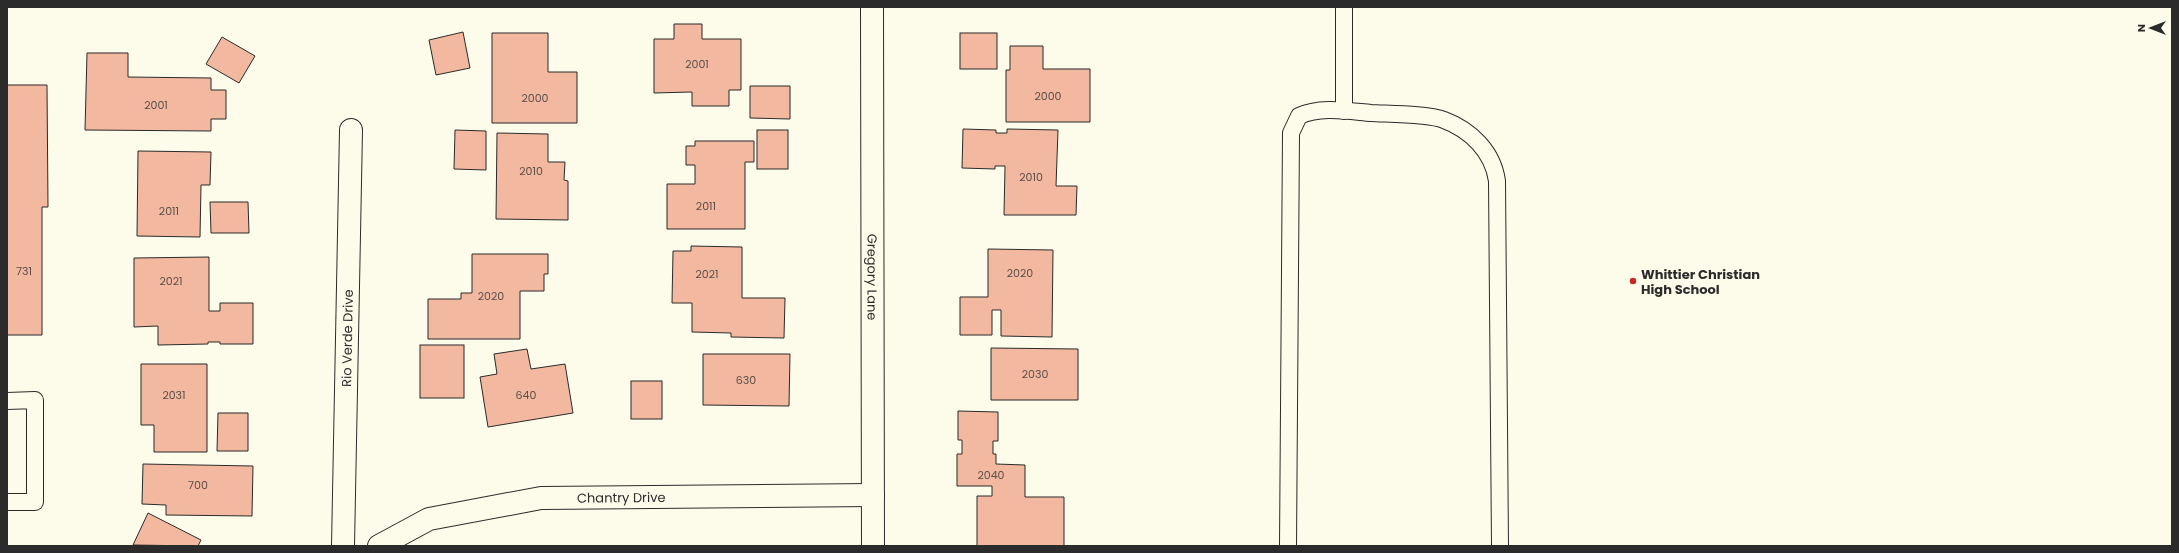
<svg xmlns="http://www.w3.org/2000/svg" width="2179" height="553" font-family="Poppins,sans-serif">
	<rect width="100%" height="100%" fill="#fdfbea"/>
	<g fill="#f2b8a0" stroke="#2b2b2b">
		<path d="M 674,24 L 702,24 L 702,39 L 741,39 L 741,90 L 729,90 L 729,106 L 692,106 L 692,92 L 654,93 L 654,39 L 674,39 Z"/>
		<path d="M 463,32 L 470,68 L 436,75 L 429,40 Z"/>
		<path d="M 492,33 L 548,33 L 548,72 L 577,72 L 577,123 L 492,123 Z"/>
		<rect x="960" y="33" width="37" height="36"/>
		<path d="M 222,37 L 255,56 L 239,83 L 206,64 Z"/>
		<path d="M 1010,46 L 1043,46 L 1043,69 L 1090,69 L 1090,122 L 1006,122 L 1006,70 L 1010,70 Z"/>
		<path d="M 87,53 L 128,53 L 128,77 L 211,78 L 211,90 L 226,90 L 226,119 L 211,119 L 211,131 L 85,130 Z"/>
		<path d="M 7,85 L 47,85 L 48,207 L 42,207 L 42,335 L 7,335 Z"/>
		<path d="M 750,86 L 790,86 L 790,119 L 750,118 Z"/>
		<path d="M 963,129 L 996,130 L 996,133 L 1007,133 L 1007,129 L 1058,130 L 1056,186 L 1077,186 L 1076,215 L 1004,215 L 1005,166 L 995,166 L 995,169 L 962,168 Z"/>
		<path d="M 455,130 L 486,131 L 486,170 L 454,169 Z"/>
		<rect x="757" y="130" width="31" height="39"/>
		<path d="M 497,133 L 548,134 L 548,162 L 565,162 L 564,180 L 568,181 L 568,220 L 496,219 Z"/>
		<path d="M 695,141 L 754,141 L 754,162 L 745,162 L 745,229 L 667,229 L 667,184 L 695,184 L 695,165 L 686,165 L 686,146 L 695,146 Z"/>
		<path d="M 138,151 L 211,152 L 210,185 L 201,185 L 200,237 L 137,236 Z"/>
		<path d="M 210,202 L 248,202 L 249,233 L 211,233 Z"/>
		<path d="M 691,246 L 742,247 L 742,298 L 785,298 L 784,338 L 731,337 L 731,333 L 692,332 L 692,303 L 672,303 L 673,251 L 691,251 Z"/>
		<path d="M 988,249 L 1053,250 L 1052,337 L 1001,336 L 1001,310 L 992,310 L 992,335 L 960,335 L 960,297 L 988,297 Z"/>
		<path d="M 472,254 L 548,254 L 548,274 L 544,274 L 544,291 L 520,291 L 520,339 L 428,339 L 428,299 L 461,299 L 461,293 L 472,293 Z"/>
		<path d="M 209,257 L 209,311 L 220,311 L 220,303 L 253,303 L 253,344 L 220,344 L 220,342 L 208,342 L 208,344 L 158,345 L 158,326 L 134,327 L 134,258 Z"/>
		<rect x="420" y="345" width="44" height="53"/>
		<path d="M 991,348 L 1078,349 L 1078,400 L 991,400 Z"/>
		<path d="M 527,349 L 531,369 L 565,364 L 573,413 L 488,427 L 480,377 L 497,374 L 494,354 Z"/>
		<path d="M 703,354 L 790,354 L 789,406 L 703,405 Z"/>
		<path d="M 141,364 L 207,364 L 207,452 L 154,452 L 154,425 L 141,425 Z"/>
		<rect x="631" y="381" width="31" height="38"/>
		<path d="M 958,411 L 998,412 L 998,441 L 993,441 L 993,454 L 996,454 L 996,464 L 1025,465 L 1025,497 L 1064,497 L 1064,546 L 977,546 L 977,496 L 992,496 L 992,486 L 957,486 L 957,454 L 962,454 L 962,440 L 958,440 Z"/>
		<path d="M 218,413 L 248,413 L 248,451 L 217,451 Z"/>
		<path d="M 143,464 L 253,466 L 252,516 L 166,515 L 166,505 L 142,504 Z"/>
		<path d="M 148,513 L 201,540 L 198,546 L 133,545 Z"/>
	</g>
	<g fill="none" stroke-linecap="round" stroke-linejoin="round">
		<g stroke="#2b2b2b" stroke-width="18">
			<g id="lane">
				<path d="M 1344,7 L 1344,111"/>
				<path d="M 7,401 L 35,400 L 35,502 L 7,502"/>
				<path d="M 1288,546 L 1291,133 L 1299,116 C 1320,106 1348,111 1371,113 C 1388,114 1430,114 1444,120 C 1471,130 1493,152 1497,181 L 1500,546"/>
			</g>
		</g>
		<g stroke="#2b2b2b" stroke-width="24">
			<g id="street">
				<path id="s1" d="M 872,7 L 873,546"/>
				<path id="s2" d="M 343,546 L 351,130"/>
				<path id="s3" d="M 379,546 L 429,519 L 541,498 L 873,495"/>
			</g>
		</g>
		<use href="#lane" stroke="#fdfbea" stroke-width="16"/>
		<use href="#street" stroke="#fdfbea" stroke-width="22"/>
	</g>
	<circle fill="#c62828" stroke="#fdfbea" stroke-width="1.5" cx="1633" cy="281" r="4"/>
	<g text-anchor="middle" stroke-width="3" stroke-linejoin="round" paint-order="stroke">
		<g font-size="11" fill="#5d4e48">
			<text x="697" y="68">2001</text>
			<text x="1048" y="100">2000</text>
			<text x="535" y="102">2000</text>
			<text x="156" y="109">2001</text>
			<text x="531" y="175">2010</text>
			<text x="1031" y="181">2010</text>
			<text x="706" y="210">2011</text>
			<text x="169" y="215">2011</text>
			<text x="24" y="275">731</text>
			<text x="1020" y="277">2020</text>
			<text x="707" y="278">2021</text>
			<text x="171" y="285">2021</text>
			<text x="491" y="300">2020</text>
			<text x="1035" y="378">2030</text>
			<text x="746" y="384">630</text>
			<text x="174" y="399">2031</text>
			<text x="526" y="399">640</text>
			<text x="991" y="479">2040</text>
			<text x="198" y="489">700</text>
		</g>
		<g font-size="13" font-weight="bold" fill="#2b2b2b" stroke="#fdfbea" text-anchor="start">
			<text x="1641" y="279">Whittier Christian<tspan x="1641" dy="15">High School</tspan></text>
		</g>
		<g font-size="13" fill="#2b2b2b" stroke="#fdfbea">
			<text dy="5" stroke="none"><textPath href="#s1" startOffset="270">Gregory Lane</textPath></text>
			<text dy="5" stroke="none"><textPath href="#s2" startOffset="208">Rio Verde Drive</textPath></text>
			<text dy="5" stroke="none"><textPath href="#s3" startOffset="251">Chantry Drive</textPath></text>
		</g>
	</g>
	<rect width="2179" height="553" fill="none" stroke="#2b2b2b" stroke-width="16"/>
	<g transform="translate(2151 28) rotate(270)" stroke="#fdfbea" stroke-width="3" paint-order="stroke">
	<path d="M0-3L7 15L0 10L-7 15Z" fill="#2b2b2b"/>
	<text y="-6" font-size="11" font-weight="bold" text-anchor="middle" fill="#2b2b2b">N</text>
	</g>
</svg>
